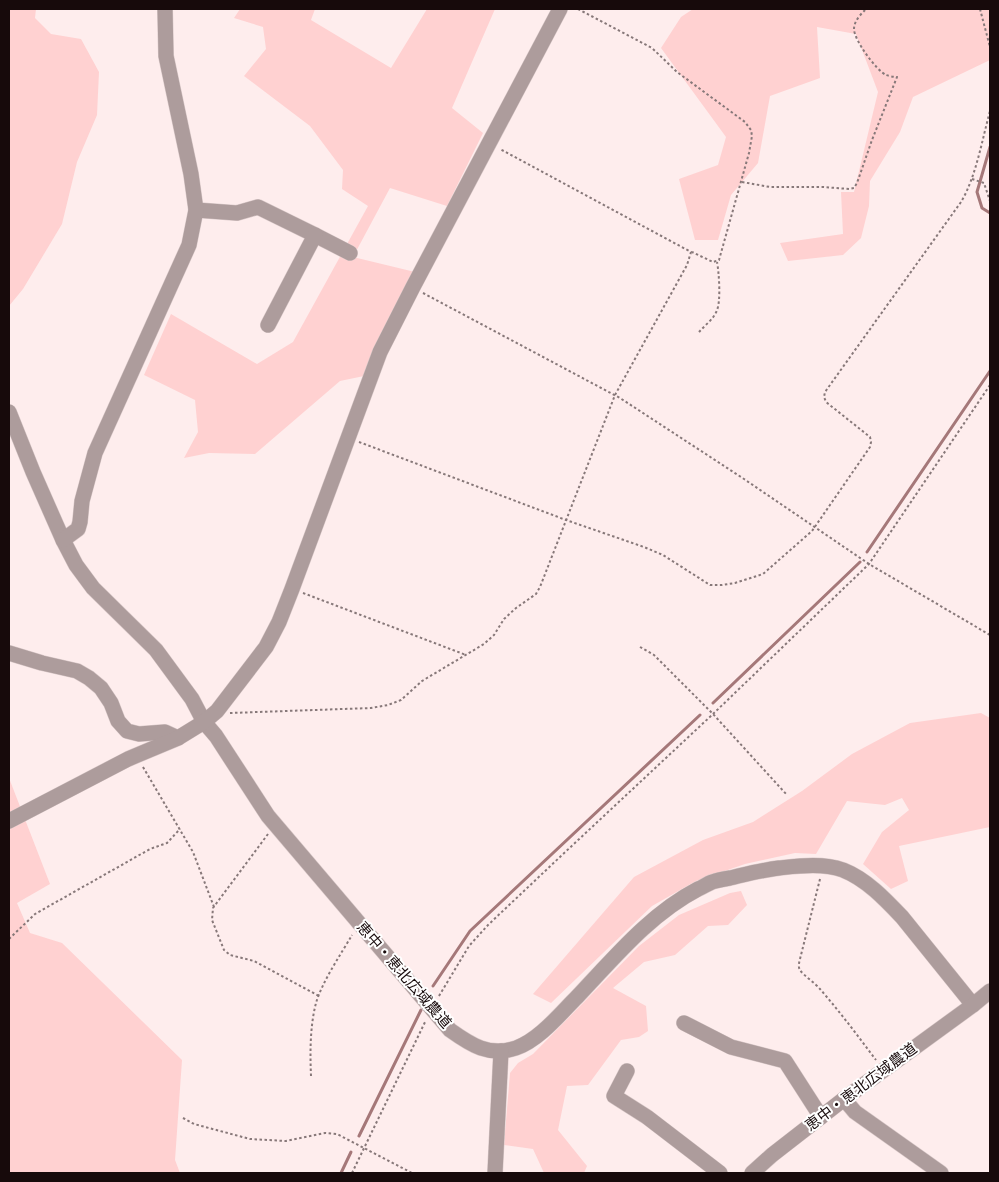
<svg xmlns="http://www.w3.org/2000/svg" width="999" height="1182" font-family="'Nunito Sans','Noto Sans JP',sans-serif">
	<rect width="100%" height="100%" fill="#feeded"/>
	<g fill="#ffd1d1">
		<path d="M 9,9 L 36,9 L 35,18 L 51,34 L 81,39 L 99,72 L 97,115 L 77,162 L 62,224 L 23,289 L 9,306 Z"/>
		<path d="M 240,9 L 315,9 L 311,20 L 391,68 L 427,9 L 495,9 L 452,108 L 483,133 L 447,206 L 390,188 L 353,257 L 415,272 L 364,376 L 340,381 L 255,454 L 209,453 L 184,458 L 198,432 L 195,400 L 144,375 L 171,314 L 257,364 L 293,342 L 368,206 L 342,189 L 343,170 L 310,126 L 244,76 L 266,49 L 263,27 L 234,18 Z"/>
		<path d="M 693,9 L 990,9 L 990,60 L 913,97 L 900,132 L 870,181 L 869,206 L 861,238 L 843,255 L 788,261 L 780,243 L 843,234 L 841,192 L 854,192 L 878,92 L 856,34 L 817,27 L 820,78 L 770,96 L 758,163 L 731,195 L 718,240 L 695,240 L 679,179 L 718,165 L 726,137 L 661,48 L 681,17 Z"/>
		<path d="M 981,713 L 990,718 L 990,827 L 899,846 L 908,881 L 891,889 L 863,864 L 882,832 L 909,810 L 902,798 L 885,805 L 847,801 L 816,854 L 795,853 L 745,864 L 696,881 L 652,906 L 551,1003 L 533,994 L 634,877 L 703,840 L 753,822 L 802,791 L 852,754 L 910,723 Z"/>
		<path d="M 9,778 L 50,884 L 17,903 L 30,933 L 62,943 L 182,1060 L 175,1160 L 180,1173 L 9,1173 Z"/>
		<path d="M 741,891 L 747,905 L 728,925 L 708,926 L 675,955 L 644,962 L 613,988 L 646,1006 L 648,1031 L 639,1037 L 621,1040 L 588,1085 L 567,1086 L 558,1130 L 587,1166 L 584,1173 L 544,1173 L 533,1149 L 504,1145 L 510,1073 L 518,1063 L 533,1054 L 639,946 L 679,915 L 730,893 Z"/>
	</g>
	<g fill="none" stroke-linecap="round" stroke-linejoin="round">
		<g stroke="#a57879" stroke-width="3">
			<path d="M 990,147 L 977,192 L 982,208 L 990,213"/>
			<path d="M 867,552 L 990,371"/>
			<path d="M 713,703 L 860,562"/>
			<path d="M 433,986 L 470,931 L 700,715"/>
			<path d="M 359,1136 L 421,1010"/>
			<path d="M 341,1173 L 351,1152"/>
		</g>
		<g stroke="#d9c9c9" stroke-width="16">
			<g id="minor">
				<path d="M 196,210 L 237,213 L 258,207 L 315,235 L 350,253"/>
				<path d="M 268,325 L 315,235"/>
				<path d="M 9,412 L 33,472 L 63,540 L 76,565 L 93,588 L 156,650 L 192,699 L 204,722 L 216,736 L 268,816 L 450,1030 C 471,1045 489,1057 516,1048 C 539,1040 560,1014 577,997 C 614,958 650,914 698,889 C 703,887 707,884 712,882 C 718,880 724,879 730,878 C 747,874 762,870 779,868 C 799,866 823,863 843,870 C 866,879 885,899 902,917 L 973,1005"/>
				<path d="M 63,540 L 78,529 L 80,522 L 82,501 L 95,453 L 189,245 L 196,210 L 191,174 L 166,56 L 165,9"/>
				<path d="M 9,653 L 42,663 L 77,671 L 89,678 L 101,688 L 111,703 L 118,721 L 127,731 L 139,734 L 165,732 L 178,738"/>
				<path d="M 9,821 L 128,759 L 178,738 L 204,722 L 217,711 L 266,647 L 279,622 L 292,589 L 380,352 L 413,287 L 560,9"/>
				<path d="M 684,1023 L 731,1047 L 785,1061 L 821,1117"/>
				<path d="M 627,1071 L 614,1096 L 647,1117 L 720,1173"/>
				<path d="M 844,1099 L 855,1112 L 941,1173"/>
				<path d="M 495,1173 L 501,1051"/>
				<path d="M 752,1173 L 772,1155 L 844,1099 L 973,1005 L 990,991"/>
			</g>
		</g>
		<g stroke="#877879" stroke-width="2" stroke-dasharray="2.5 2.5" stroke-linecap="butt">
			<path d="M 578,9 L 652,48 L 677,72 L 745,122 L 751,130 L 752,136 L 749,153 L 719,260 L 713,262 L 692,252"/>
			<path d="M 980,9 L 990,47"/>
			<path d="M 972,179 L 984,183 L 990,201"/>
			<path d="M 742,182 L 770,187 L 823,187 L 849,189 L 854,188 L 857,183 L 872,140 L 897,77 C 893,77 889,76 886,75 C 876,70 854,40 854,29 C 854,21 861,14 866,9"/>
			<path d="M 423,293 L 620,398 L 744,479 L 869,564 L 990,635"/>
			<path d="M 699,332 C 705,325 714,319 717,310 C 721,301 719,272 717,262"/>
			<path d="M 359,442 L 566,520 L 644,547 L 663,555 L 710,585 L 722,585 L 735,583 L 763,574 L 812,531 L 870,447 L 871,442 L 870,437 L 826,402 L 824,397 L 825,392 L 961,202 C 976,177 982,140 990,111"/>
			<path d="M 303,593 L 466,655"/>
			<path d="M 640,647 L 654,655 L 713,714 L 787,795"/>
			<path d="M 230,713 L 371,708 L 388,705 L 401,700 L 422,681 L 484,644 L 494,635 L 504,619 L 516,608 L 536,594 L 540,587 L 615,395 L 687,265 L 691,252 L 500,149"/>
			<path d="M 143,767 L 193,852 L 214,907"/>
			<path d="M 268,834 L 213,908 L 212,920 L 224,950 L 230,955 L 254,961 L 319,996"/>
			<path d="M 820,879 L 800,959 C 799,963 798,967 800,970 C 803,975 815,983 820,989 C 840,1012 858,1036 876,1060"/>
			<path d="M 9,939 L 35,914 L 150,849 L 167,843 L 180,829"/>
			<path d="M 439,996 L 469,946 L 488,925 L 561,856 L 713,714 L 869,564 L 990,385"/>
			<path d="M 311,1076 C 310,1052 310,1026 316,1003 C 322,982 341,954 352,935"/>
			<path d="M 183,1118 L 194,1124 L 250,1139 L 286,1141 L 325,1133 L 337,1134 L 412,1173"/>
			<path d="M 352,1173 L 426,1020"/>
		</g>
		<use href="#minor" stroke="#ad9c9c" stroke-width="15"/>
	</g>
	<g text-anchor="middle" stroke-width="4" stroke-linejoin="round" paint-order="stroke">
		<g font-size="15" fill="#170a0b" stroke="#fff">
			<text transform="translate(404 975) rotate(49)" y="5">恵中・恵北広域農道</text>
			<text transform="translate(861 1087) rotate(-37)" y="5">恵中・恵北広域農道</text>
		</g>
	</g>
	<rect width="999" height="1182" fill="none" stroke="#170a0b" stroke-width="20"/>
</svg>
